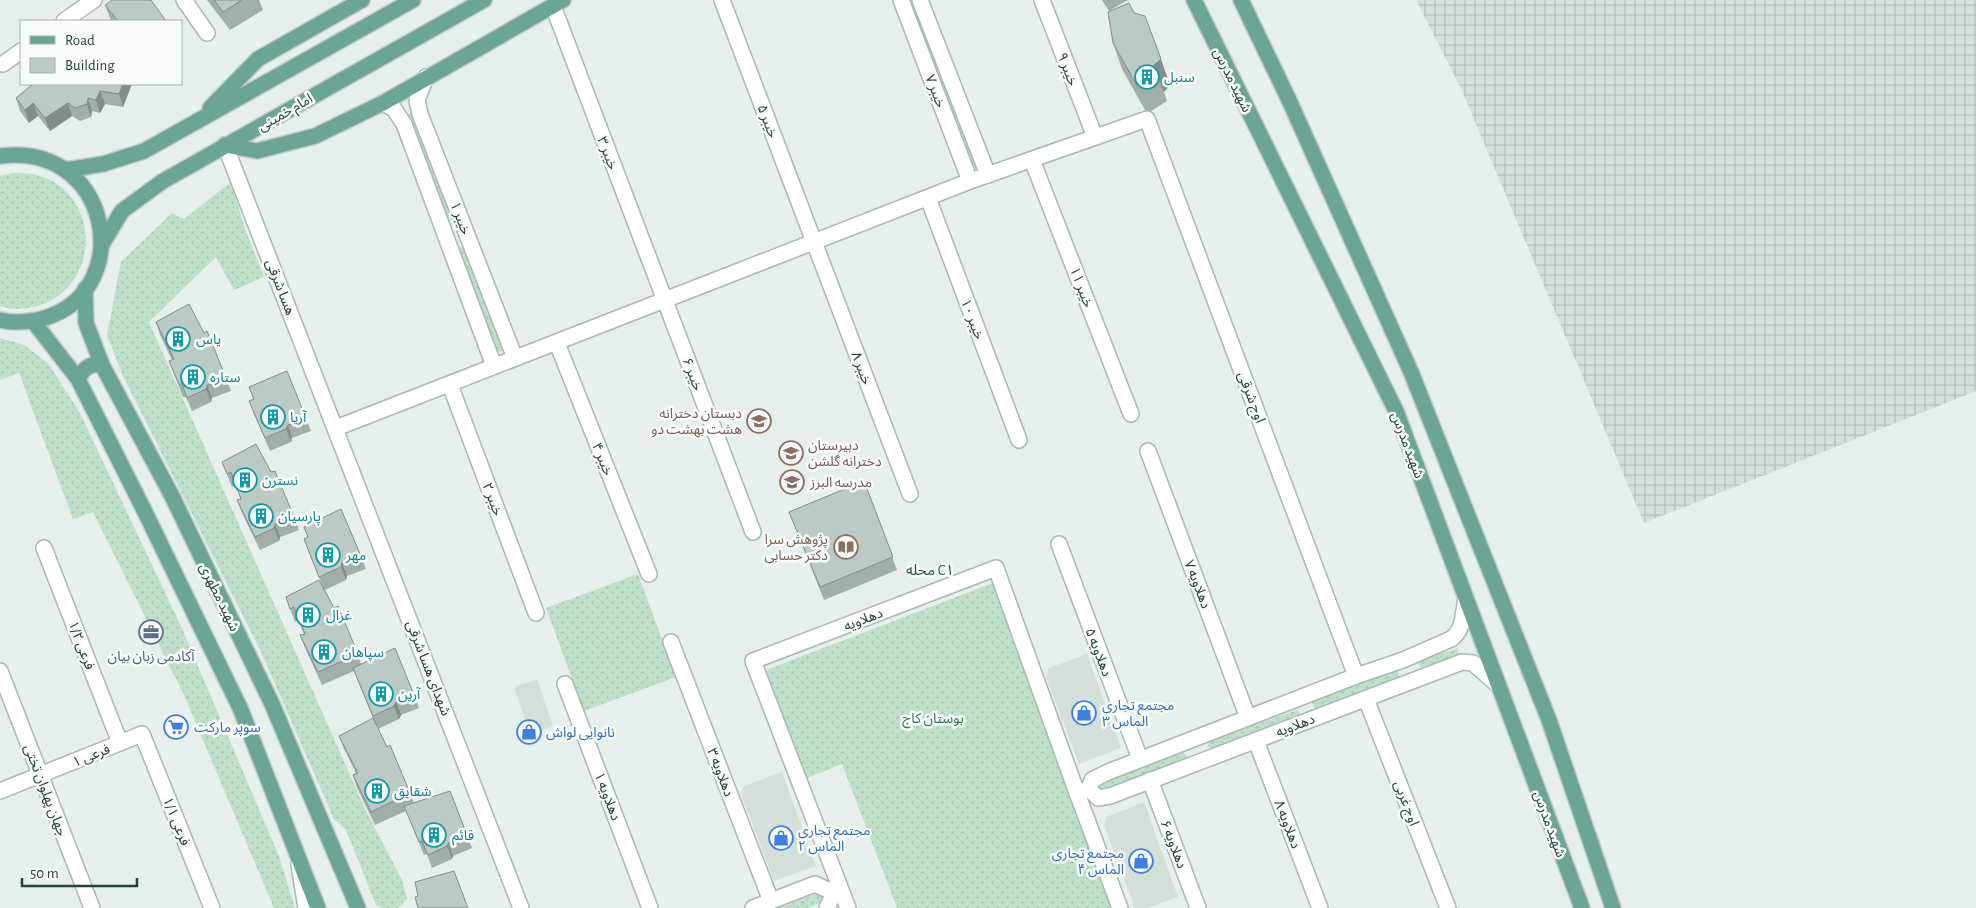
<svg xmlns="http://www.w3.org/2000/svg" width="1976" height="908" font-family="'Alegreya Sans','Noto Sans Arabic',sans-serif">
	<defs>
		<pattern id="industrial-grid" width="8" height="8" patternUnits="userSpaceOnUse" patternTransform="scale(1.25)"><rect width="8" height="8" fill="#d4dfda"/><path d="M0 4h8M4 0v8" fill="none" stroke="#b6c1bc"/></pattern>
		<pattern id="grass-dots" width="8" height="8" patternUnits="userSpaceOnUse" patternTransform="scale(1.25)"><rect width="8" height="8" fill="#bfe0c8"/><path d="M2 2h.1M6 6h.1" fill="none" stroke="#a4c1ad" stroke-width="1.8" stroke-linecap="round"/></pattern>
	</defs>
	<rect width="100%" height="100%" fill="#e6efeb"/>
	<g fill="#d4dfda">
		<path d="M 1087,654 L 1121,748 L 1079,764 L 1046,677 L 1049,668 Z"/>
		<path d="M 537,679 L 553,726 L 530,734 L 514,687 Z"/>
		<path d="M 782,772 L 816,866 L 774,881 L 741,794 L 744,786 Z"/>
		<path d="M 1144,802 L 1178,897 L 1147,908 L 1135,908 L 1104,825 L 1106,817 Z"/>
	</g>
	<path fill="url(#industrial-grid)" d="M 1416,0 L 1976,0 L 1976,391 L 1644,523 L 1460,86 Z"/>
	<g fill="url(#grass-dots)">
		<path d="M 923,26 L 981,170 L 974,173 L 916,28 Z"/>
		<path d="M 413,112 L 453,216 L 446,219 L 404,116 Z"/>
		<path d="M 13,173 C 20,173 29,173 36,175 C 100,191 103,282 41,305 C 28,309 13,311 0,306 L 0,176 Z"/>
		<path d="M 231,182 L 245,229 L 264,277 L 234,290 L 216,257 L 149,322 L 366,811 L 402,880 L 407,899 L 398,908 L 382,908 L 376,905 L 346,830 L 334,819 L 261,652 L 123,376 L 107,335 L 121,262 L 172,213 L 184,219 Z"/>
		<path d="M 464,246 L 505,349 L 497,353 L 456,249 Z"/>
		<path d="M 0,338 L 24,345 L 48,363 L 80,413 L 180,624 L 279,856 L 295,908 L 274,908 L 183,693 L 93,512 L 73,519 L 19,373 L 0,380 Z"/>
		<path d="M 638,574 L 676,677 L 584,711 L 546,608 Z"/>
		<path d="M 993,583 L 1113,908 L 897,908 L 842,764 L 807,778 L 766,670 Z"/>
		<path d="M 1458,648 L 1459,658 L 1420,667 L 1418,661 Z"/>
		<path d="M 1398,669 L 1399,679 L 1315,709 L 1311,700 Z"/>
		<path d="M 1297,710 L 1301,714 L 1298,720 L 1214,750 L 1207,746 L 1210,741 Z"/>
		<path d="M 1183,752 L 1187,756 L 1184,762 L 1099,792 L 1096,783 Z"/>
		<path d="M 824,891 L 825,901 L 807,908 L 777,908 Z"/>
	</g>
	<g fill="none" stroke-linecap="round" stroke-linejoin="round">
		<g stroke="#a8b8b2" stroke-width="18">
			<g id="minor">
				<path d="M 184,0 L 207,33"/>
				<path d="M 722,0 L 910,494"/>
				<path d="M 901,0 L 970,181"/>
				<path d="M 920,0 L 988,175"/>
				<path d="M 1042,0 L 1095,137"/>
				<path d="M 553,6 L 753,532"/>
				<path d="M 64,21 L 94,0"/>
				<path d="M 3,64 L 21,51"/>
				<path d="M 426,77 L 417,100 L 420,114 L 515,358"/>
				<path d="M 383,103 L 394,109 L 404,124 L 494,366"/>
				<path d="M 225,145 L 521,908"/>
				<path d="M 1032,160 L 1131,414"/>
				<path d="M 928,198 L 1019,440"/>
				<path d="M 557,343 L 649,574"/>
				<path d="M 450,385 L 536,613"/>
				<path d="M 336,428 L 970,181 L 1147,119 L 1356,676"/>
				<path d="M 1148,451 L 1248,718"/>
				<path d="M 1059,544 L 1140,759"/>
				<path d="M 44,548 L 120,743"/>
				<path d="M 671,642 L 771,901"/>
				<path d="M 0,671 L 92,908"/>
				<path d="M 565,684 L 650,908"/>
				<path d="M 1366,699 L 1448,908"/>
				<path d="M 1256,741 L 1320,908"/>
				<path d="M 1150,780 L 1198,908"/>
				<path d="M 1089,789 L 1098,798 L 1110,796 L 1462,662 L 1473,663 L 1498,685"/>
				<path d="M 0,791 L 142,734 L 212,908"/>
				<path d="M 1077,793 L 1089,789 L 1092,780 L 1108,772 L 1356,676 L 1403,660 L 1451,639 C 1464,630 1463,613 1466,598"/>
				<path d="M 299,865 L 306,908"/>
				<path d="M 753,908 L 815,884 L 834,893"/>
				<path d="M 827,908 L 834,893"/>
				<path d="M 848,908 L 753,661 L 996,568 L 1077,793 L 1120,908"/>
			</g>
		</g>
		<g stroke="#c2cac8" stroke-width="18">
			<g id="major">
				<path d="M 1194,0 L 1396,411 L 1582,908"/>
				<path d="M 1241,0 L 1289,100 L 1411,372 L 1549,720 L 1613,908"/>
				<path d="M 210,108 L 258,59 L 362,0"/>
				<path d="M 225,145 L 257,151 L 315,136 L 383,103 L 563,0"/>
				<path d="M 0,156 C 110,141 138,289 45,318 C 30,322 15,324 0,320"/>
				<path d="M 66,170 L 103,164 L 144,151 L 413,0"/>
				<path d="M 102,244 L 122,211 L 163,181 L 484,0"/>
				<path d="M 85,289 L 86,323 L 102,365 L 172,496 L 272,704 L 358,908"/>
				<path d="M 33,321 L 78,379 L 144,510 L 241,710 L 318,908"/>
				<path d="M 78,379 C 84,368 90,363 102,365"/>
			</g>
		</g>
		<use href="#minor" stroke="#fff" stroke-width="15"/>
		<use href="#major" stroke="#6aa596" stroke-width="15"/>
	</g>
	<g fill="#a1aea9">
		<path d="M 207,0 L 259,0 L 263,10 L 230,30 Z"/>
		<path d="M 1102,0 L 1128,0 L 1109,11 Z"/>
		<path d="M 105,5 L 166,21 L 111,21 Z"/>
		<path d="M 1134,13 L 1170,85 L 1164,92 L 1167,101 L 1151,111 L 1145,110 L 1122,69 L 1113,43 Z"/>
		<path d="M 33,84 L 132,84 L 123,107 L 105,104 L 100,113 L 92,111 L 91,117 L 80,121 L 72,116 L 50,131 L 38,116 L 29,123 L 20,111 L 16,98 Z"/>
		<path d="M 156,322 L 226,378 L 231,391 L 212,398 L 211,402 L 192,411 L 186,397 L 183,397 L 174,374 L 169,361 L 172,360 L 160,335 Z"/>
		<path d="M 249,387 L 306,418 L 311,431 L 292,438 L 291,442 L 270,451 L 254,414 L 249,401 L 253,399 Z"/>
		<path d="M 222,462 L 294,517 L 299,530 L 280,537 L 279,541 L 260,550 L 242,513 L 237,500 L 241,499 L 236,485 L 232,487 Z"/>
		<path d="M 864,481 L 897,570 L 824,600 L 789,512 Z"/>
		<path d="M 304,527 L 361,556 L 366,569 L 347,576 L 346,580 L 325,590 L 358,654 L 361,664 L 414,695 L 419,708 L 401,715 L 399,719 L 378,729 L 410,793 L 414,803 L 450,791 L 472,848 L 453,856 L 452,859 L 432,868 L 427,854 L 424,855 L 406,811 L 375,825 L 357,788 L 353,775 L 356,773 L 344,749 L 339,736 L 376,726 L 354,671 L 322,685 L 305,648 L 300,635 L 304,634 L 298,620 L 295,622 L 286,597 L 322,585 L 304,539 L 308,538 Z"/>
	</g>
	<g fill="#838d89">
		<path d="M 1155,42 L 1170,85 L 1164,92 L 1153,66 Z"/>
		<path d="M 123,84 L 132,84 L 123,107 L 119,94 Z"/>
		<path d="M 100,91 L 105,104 L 100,113 L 96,100 Z"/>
		<path d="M 88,98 L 92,111 L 91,117 L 87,104 Z"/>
		<path d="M 33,103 L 38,116 L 29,123 L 25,110 Z"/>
		<path d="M 68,103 L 72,116 L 50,131 L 45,118 Z"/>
		<path d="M 207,385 L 212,398 L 211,402 L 206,389 Z"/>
		<path d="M 288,425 L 292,438 L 291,442 L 286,429 Z"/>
		<path d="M 275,524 L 280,537 L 279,541 L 274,528 Z"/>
		<path d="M 342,563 L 347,576 L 346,580 L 341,567 Z"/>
		<path d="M 396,702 L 401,715 L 399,719 L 394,706 Z"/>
		<path d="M 448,843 L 453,856 L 452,859 L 447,846 Z"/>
	</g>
	<g fill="#bbcac4" stroke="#838d89">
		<path d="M 112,0 L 151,0 L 166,21 L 118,21 L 105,5 Z"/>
		<path d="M 214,0 L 242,0 L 223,12 Z"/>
		<path d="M 1129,3 L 1134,13 L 1145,16 L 1161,59 L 1153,66 L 1158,75 L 1141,85 L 1136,84 L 1113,43 L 1108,12 Z"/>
		<path d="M 33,84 L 123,84 L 119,94 L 100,91 L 96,100 L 88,98 L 87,104 L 75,108 L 68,103 L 45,118 L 33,103 L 25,110 L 16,98 Z"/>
		<path d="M 189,304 L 204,333 L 207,331 L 226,378 L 207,385 L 206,389 L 187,398 L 182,384 L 179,384 L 169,361 L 174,359 L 156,322 Z"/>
		<path d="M 287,371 L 306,418 L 288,425 L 286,429 L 265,438 L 249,401 L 254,399 L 249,387 Z"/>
		<path d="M 256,444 L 271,472 L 275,471 L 294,517 L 275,524 L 274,528 L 255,537 L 237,500 L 241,499 L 231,472 L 227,474 L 222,462 Z"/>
		<path d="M 864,481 L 893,557 L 820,587 L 789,512 Z"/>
		<path d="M 341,509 L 361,556 L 342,563 L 341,567 L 319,577 L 304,539 L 308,537 L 304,527 Z"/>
		<path d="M 319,580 L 334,608 L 338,606 L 358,654 L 318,672 L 300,635 L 305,634 L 294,607 L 290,609 L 286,597 Z"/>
		<path d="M 395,648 L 414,695 L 396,702 L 394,706 L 373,716 L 353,668 Z"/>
		<path d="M 373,718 L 387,747 L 390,745 L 410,793 L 371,812 L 353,775 L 358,773 L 339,736 Z"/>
		<path d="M 450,791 L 467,835 L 448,843 L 447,846 L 428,855 L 422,841 L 419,842 L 404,806 Z"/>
		<path d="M 454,871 L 468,908 L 418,908 L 415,897 L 418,896 L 415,882 Z"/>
	</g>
	<defs>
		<g id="building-ring" transform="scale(1.25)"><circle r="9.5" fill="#f7fbf9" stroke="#0f9aa8" stroke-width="1.5"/><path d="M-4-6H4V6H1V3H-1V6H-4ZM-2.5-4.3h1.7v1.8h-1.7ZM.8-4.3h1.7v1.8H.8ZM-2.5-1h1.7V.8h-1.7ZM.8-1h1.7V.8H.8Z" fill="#0f9aa8"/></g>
		<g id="school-ring" transform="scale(1.25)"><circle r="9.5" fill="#f7fbf9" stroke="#8d6e63" stroke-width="1.5"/><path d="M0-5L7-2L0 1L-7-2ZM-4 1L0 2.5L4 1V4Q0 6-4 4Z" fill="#8d6e63"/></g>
		<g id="library-ring" transform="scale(1.25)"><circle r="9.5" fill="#f7fbf9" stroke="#8d6e63" stroke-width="1.5"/><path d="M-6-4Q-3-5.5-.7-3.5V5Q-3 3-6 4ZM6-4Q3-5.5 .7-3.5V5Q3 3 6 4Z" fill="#8d6e63"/></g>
		<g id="office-ring" transform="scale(1.25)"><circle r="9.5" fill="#f7fbf9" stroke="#5c6f8a" stroke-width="1.5"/><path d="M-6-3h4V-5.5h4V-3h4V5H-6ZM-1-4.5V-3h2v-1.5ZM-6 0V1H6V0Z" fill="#5c6f8a"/></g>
		<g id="shop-ring" transform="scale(1.25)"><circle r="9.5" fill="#f7fbf9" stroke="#3f7fe0" stroke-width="1.5"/><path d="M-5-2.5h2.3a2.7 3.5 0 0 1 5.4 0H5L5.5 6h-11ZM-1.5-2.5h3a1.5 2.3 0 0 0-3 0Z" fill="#3f7fe0"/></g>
		<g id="supermarket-ring" transform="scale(1.25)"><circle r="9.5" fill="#f7fbf9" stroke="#3f7fe0" stroke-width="1.5"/><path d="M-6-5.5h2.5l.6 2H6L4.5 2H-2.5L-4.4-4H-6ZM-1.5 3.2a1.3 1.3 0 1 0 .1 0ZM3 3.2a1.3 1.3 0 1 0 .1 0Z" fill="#3f7fe0"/></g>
	</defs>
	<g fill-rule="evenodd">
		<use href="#building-ring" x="1147" y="77"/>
		<use href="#building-ring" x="178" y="339"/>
		<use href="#building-ring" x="193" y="377"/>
		<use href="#building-ring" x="273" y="417"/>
		<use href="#school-ring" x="759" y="421"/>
		<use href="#school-ring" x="791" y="453"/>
		<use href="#building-ring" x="245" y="480"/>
		<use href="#school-ring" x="792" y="482"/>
		<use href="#building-ring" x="261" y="516"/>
		<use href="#library-ring" x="846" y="547"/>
		<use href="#building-ring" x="328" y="555"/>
		<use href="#building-ring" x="308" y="615"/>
		<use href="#office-ring" x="151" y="632"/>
		<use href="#building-ring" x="324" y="652"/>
		<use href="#building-ring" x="381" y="694"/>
		<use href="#shop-ring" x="1084" y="713"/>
		<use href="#supermarket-ring" x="176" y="727"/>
		<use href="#shop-ring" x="529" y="732"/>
		<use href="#building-ring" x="377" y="791"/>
		<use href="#building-ring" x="434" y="835"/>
		<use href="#shop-ring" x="781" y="838"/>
		<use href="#shop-ring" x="1141" y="861"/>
	</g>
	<g text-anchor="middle" stroke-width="5" stroke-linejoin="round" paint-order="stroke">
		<g font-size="14" fill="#24423a" stroke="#f7fbf9">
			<text transform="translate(1068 69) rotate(69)" y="5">خیبر ۹</text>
			<text transform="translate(1233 80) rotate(64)" y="5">شهید مدرس</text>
			<text transform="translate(936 91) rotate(69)" y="5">خیبر ۷</text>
			<text transform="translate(285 112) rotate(-30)" y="5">امام خمینی</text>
			<text transform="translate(768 121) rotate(69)" y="5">خیبر ۵</text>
			<text transform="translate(608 153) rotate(69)" y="5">خیبر ۳</text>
			<text transform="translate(461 218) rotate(69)" y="5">خیبر ۱</text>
			<text transform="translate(281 287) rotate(69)" y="5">هسا شرقی</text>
			<text transform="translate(1082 287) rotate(69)" y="5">خیبر ۱۱</text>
			<text transform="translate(973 319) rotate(69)" y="5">خیبر ۱۰</text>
			<text transform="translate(862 368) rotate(69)" y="5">خیبر ۸</text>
			<text transform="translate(693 374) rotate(69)" y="5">خیبر ۶</text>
			<text transform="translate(1252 397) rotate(69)" y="5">اوج شرقی</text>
			<text transform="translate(1408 445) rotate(69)" y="5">شهید مدرس</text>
			<text transform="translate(603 459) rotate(68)" y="5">خیبر ۴</text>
			<text transform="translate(493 499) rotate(69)" y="5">خیبر ۲</text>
			<text transform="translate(1198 584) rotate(69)" y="5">دهلاویه ۷</text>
			<text transform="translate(220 597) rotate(64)" y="5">شهید مطهری</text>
			<text transform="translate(863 619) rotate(-21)" y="5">دهلاویه</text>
			<text transform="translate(82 645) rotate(69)" y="5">فرعی ۱/۲</text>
			<text transform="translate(1099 652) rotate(69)" y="5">دهلاویه ۵</text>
			<text transform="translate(429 668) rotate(69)" y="5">شهدای هسا شرقی</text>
			<text transform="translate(1295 725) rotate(-21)" y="5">دهلاویه</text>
			<text transform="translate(91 755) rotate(-22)" y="5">فرعی ۱</text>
			<text transform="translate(721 772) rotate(69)" y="5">دهلاویه ۳</text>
			<text transform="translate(46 790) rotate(69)" y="5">جهان پهلوان تختی</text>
			<text transform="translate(608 796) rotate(69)" y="5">دهلاویه ۱</text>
			<text transform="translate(1407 803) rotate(69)" y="5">اوج غربی</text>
			<text transform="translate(177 821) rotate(68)" y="5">فرعی ۱/۱</text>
			<text transform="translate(1288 824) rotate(69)" y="5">دهلاویه ۸</text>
			<text transform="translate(1550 824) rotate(70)" y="5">شهید مدرس</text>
			<text transform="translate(1174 844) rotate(69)" y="5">دهلاویه ۶</text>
		</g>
		<g font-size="14" fill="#0d838f" stroke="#f7fbf9" text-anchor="start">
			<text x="1164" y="82">سنبل</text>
			<text x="196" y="344">یاس</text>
			<text x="210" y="382">ستاره</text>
			<text x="290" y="422">آریا</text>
			<text x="262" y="485">نسترن</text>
			<text x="278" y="521">پارسیان</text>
			<text x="346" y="560">مهر</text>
			<text x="326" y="620">غزال</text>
			<text x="342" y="657">سپاهان</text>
			<text x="398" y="699">آرین</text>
			<text x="394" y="796">شقایق</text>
			<text x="452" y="840">قائم</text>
		</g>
		<g font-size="14" fill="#785e54" stroke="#f7fbf9" text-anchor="end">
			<text x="742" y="418">دبستان دخترانه<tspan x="742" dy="16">هشت بهشت دو</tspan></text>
			<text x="808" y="450" text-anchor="start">دبیرستان<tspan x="808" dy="16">دخترانه گلشن</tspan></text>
			<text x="810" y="487" text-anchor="start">مدرسه البرز</text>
			<text x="828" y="544">پژوهش سرا<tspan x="828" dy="16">دکتر حسابی</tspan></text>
		</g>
		<g font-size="14" fill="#4e5e75" stroke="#f7fbf9">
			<text x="151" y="661">آکادمی زبان بیان</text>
		</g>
		<g font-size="14" fill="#366cbe" stroke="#f7fbf9" text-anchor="start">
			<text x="1102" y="710">مجتمع تجاری<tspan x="1102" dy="16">الماس ۳</tspan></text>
			<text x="194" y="732">سوپر مارکت</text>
			<text x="546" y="737">نانوایی لواش</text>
			<text x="798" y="835">مجتمع تجاری<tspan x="798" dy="16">الماس ۲</tspan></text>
			<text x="1124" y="858" text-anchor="end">مجتمع تجاری<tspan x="1124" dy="16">الماس ۴</tspan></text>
		</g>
		<g font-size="14" fill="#2d7a4b" stroke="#f7fbf9">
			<text x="933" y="723">بوستان کاج</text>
		</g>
		<g font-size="15" fill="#1f5548" stroke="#f7fbf9">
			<text x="930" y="575">محله C۱</text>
		</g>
	</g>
	<rect x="20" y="20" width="162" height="65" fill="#f7fbf9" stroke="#a3b1ad"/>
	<rect x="30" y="36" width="25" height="8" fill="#6aa596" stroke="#a3b1ad"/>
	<text x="65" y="45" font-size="15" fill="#24423a">Road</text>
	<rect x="30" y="58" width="25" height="15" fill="#bbcac4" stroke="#a3b1ad"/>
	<text x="65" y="70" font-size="15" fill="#24423a">Building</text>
	<path d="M22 878v8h115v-8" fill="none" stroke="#24423a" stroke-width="2.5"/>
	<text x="30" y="878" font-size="15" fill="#24423a" stroke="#f7fbf9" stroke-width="4" paint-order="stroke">50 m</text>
</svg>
